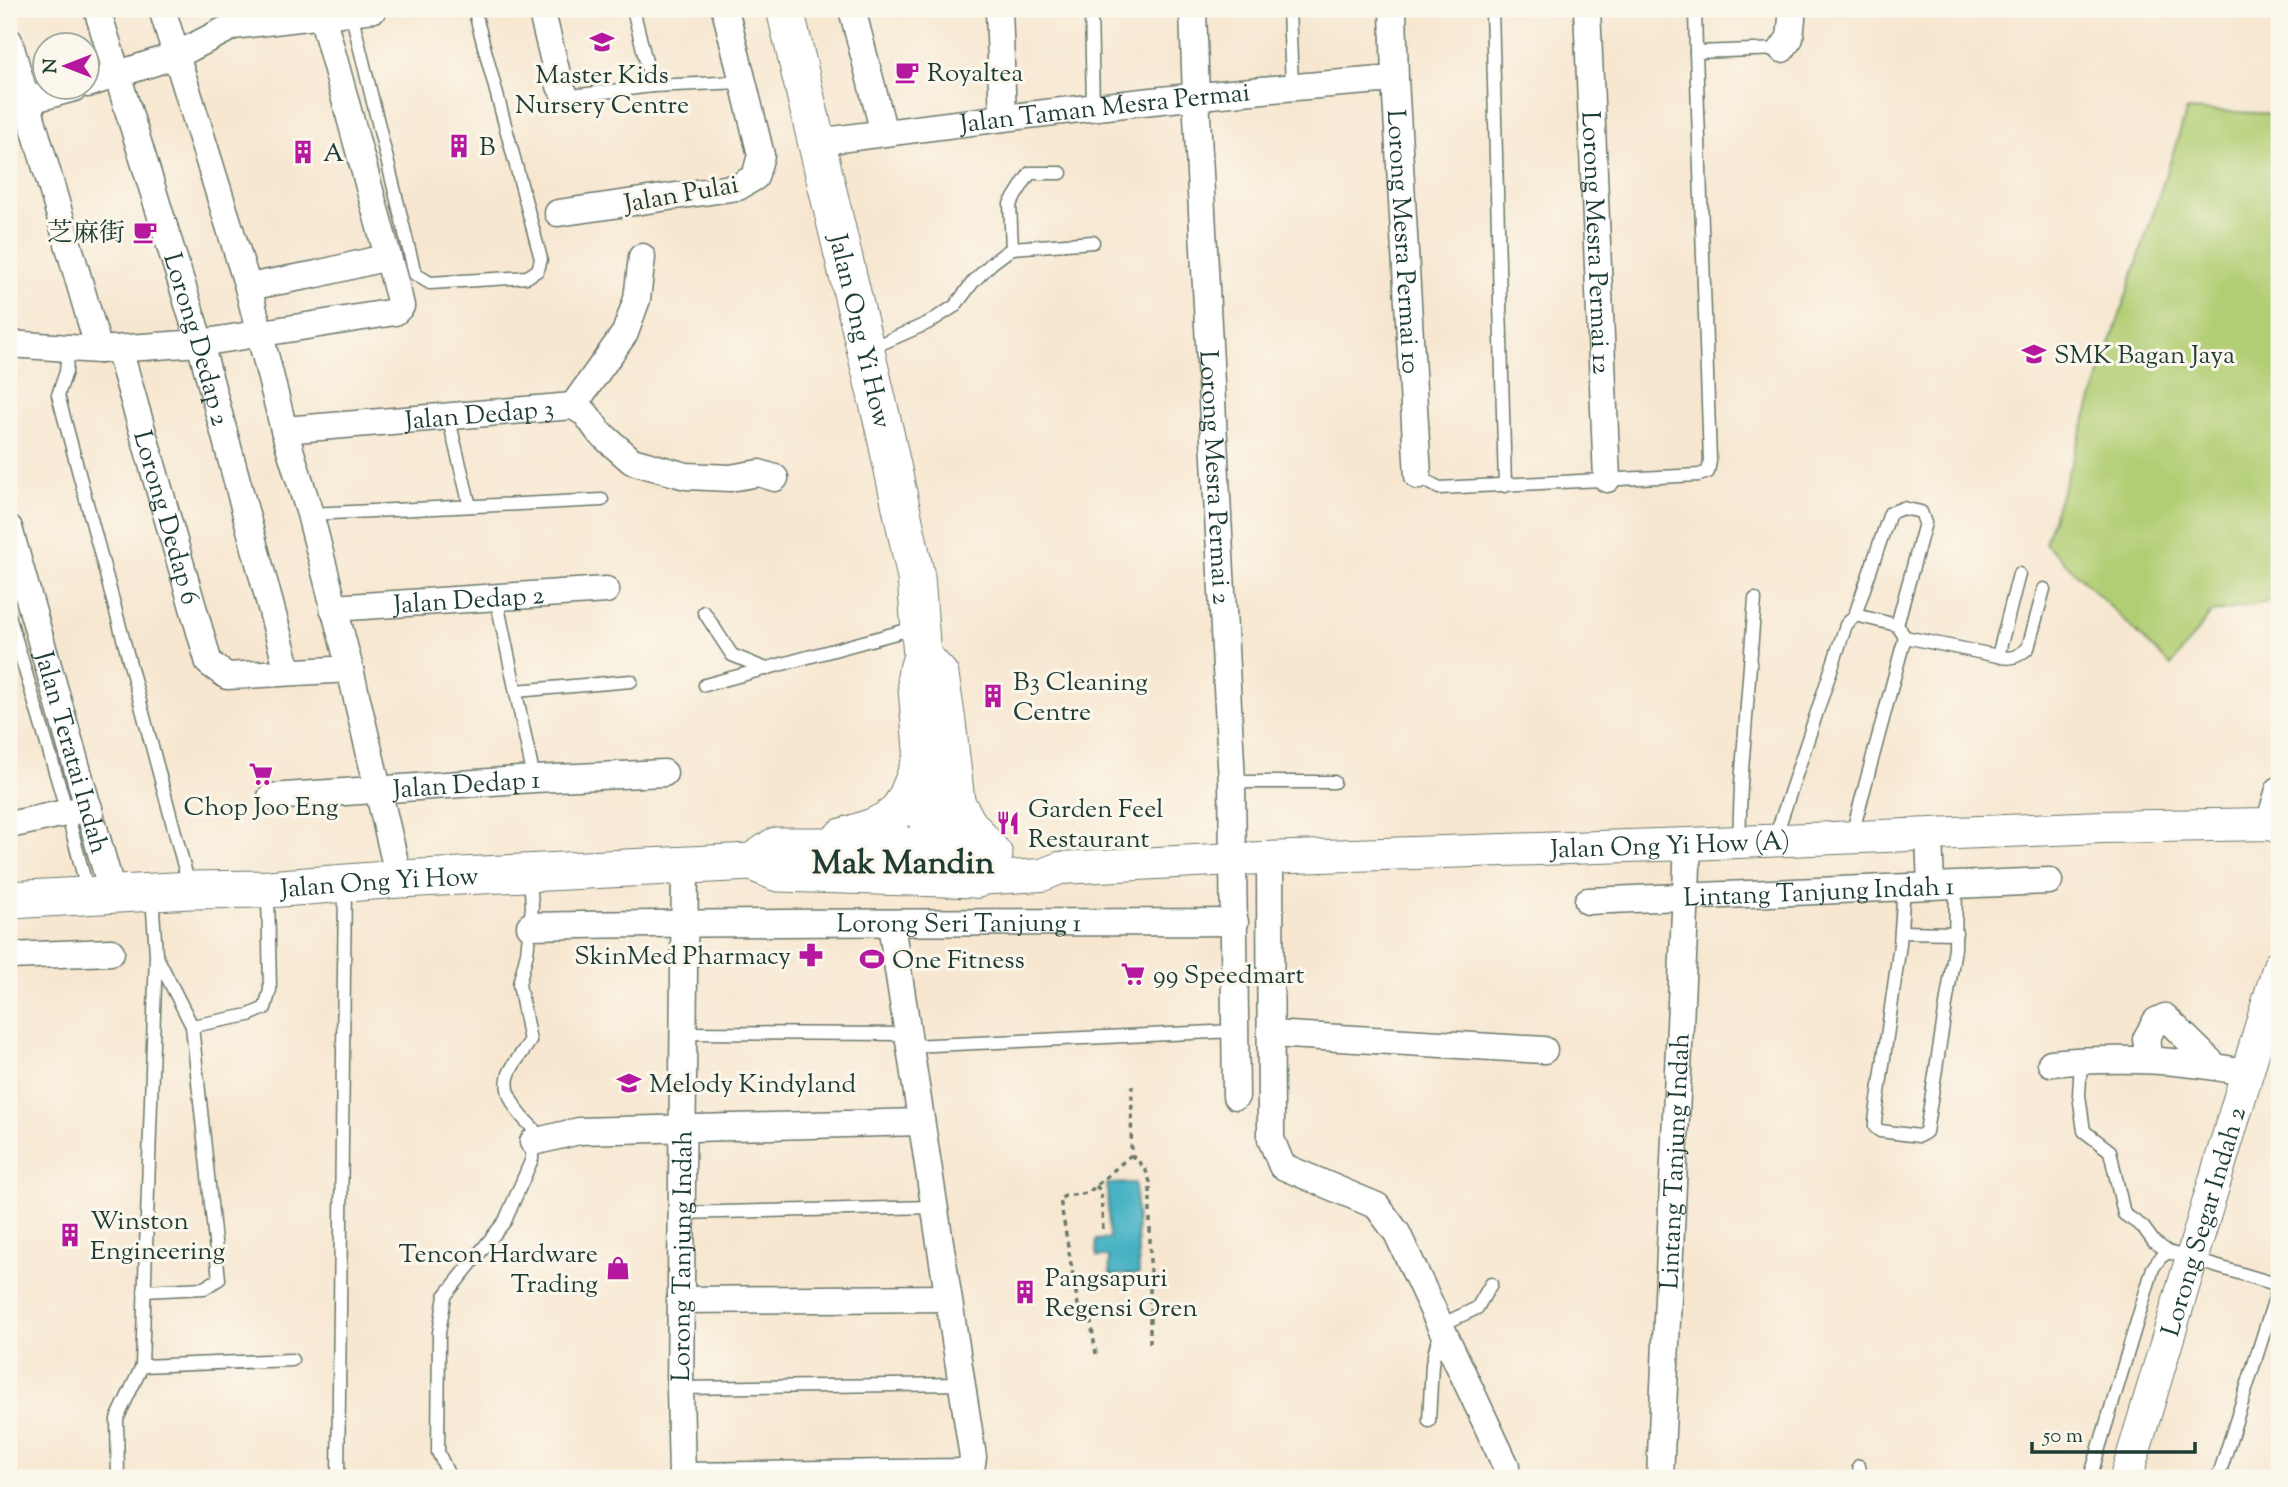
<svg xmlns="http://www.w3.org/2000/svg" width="2288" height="1487" font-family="'Sorts Mill Goudy','Noto Serif SC',serif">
	<rect width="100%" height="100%" fill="#fbf7ec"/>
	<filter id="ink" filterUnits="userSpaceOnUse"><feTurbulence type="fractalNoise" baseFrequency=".0143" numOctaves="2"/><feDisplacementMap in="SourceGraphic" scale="14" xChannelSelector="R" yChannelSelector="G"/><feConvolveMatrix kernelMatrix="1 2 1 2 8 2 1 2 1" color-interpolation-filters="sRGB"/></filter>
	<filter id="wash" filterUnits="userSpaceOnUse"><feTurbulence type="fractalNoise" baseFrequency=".00686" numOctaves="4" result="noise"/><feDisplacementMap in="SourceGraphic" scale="28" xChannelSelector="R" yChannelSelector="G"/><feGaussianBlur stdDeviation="1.57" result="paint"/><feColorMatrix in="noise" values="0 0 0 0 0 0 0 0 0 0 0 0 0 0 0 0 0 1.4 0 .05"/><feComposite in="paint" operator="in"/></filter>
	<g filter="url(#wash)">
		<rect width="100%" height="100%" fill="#f7e7d0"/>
		<path fill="#b2ce74" stroke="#688654" stroke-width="2" d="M 2187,110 L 2279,114 L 2279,600 L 2211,613 L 2171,666 L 2045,543 Z"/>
		<path fill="#45b1c3" stroke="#32777c" stroke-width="2" d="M 1135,1183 L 1139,1274 L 1110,1275 L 1109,1257 L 1097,1257 L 1096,1240 L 1109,1239 L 1107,1184 Z"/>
	</g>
	<g filter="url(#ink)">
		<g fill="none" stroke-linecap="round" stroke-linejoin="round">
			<g stroke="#6b786b" stroke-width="15">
				<g id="service">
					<path d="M 633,9 L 652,86"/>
					<path d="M 1091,9 L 1093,106"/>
					<path d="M 1289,9 L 1292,86"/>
					<path d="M 1492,9 L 1505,486"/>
					<path d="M 1695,9 L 1696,52"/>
					<path d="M 351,12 L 415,274 L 430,283 L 527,277 L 538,270 L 541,259 L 474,9"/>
					<path d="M 564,93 L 572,96 L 652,86 L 743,82"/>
					<path d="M 1012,248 L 1093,242"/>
					<path d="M 68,348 L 66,372 L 58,395 L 189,885"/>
					<path d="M 869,349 L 928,323 L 955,306 L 973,282 L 992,263 L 1012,248 L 1010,204 L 1030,173 L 1061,173"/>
					<path d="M 448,416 L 470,506"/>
					<path d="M 1418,476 L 1439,488 L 1699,475 L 1708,472 L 1710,461 L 1696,52 L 1782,49"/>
					<path d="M 310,514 L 602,500"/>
					<path d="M 496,597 L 534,779"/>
					<path d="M 704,612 L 732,655 L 766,669"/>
					<path d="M 9,616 L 67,812 L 88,893"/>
					<path d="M 1905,637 L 1998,656 L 2019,574"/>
					<path d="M 1998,656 C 2010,660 2018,657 2028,648 L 2044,589"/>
					<path d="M 705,685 L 918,627"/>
					<path d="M 516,691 L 631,681"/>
					<path d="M 1232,782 L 1334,782"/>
					<path d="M 1851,838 L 1905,637 L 1897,625 L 1855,615 L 1890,513 L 1903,508 L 1921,512 L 1925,523 L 1897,625"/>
					<path d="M 1774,841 L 1846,625 L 1855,615"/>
					<path d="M 1739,842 L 1741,784 L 1755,599"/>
					<path d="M 1904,887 L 1900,944 L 1875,1121 L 1875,1127 L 1880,1131 L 1919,1136 L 1926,1132 L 1955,948 L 1956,885"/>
					<path d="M 1901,932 L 1956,933"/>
					<path d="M 192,1026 L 249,1015 L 265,1008 L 270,990 L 268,893"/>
					<path d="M 684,1033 L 908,1034"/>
					<path d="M 910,1046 L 1235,1031"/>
					<path d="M 2081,1060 L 2079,1095 L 2084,1131 L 2110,1151 L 2124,1214 L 2143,1227 L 2154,1242 L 2168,1252 L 2279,1285"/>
					<path d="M 681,1213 L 934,1207"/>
					<path d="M 144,1291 L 204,1288 L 219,1279 L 192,1026 L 157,957"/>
					<path d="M 142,1366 L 292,1360"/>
					<path d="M 680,1388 L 962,1384"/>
					<path d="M 1429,1421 L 1432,1364 L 1441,1325 L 1477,1308 L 1491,1284"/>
					<path d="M 1859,1466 L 1861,1478"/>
					<path d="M 118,1478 L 117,1419 L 142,1366 L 156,954 L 152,896"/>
					<path d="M 338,1478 L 345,887"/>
					<path d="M 450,1478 L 438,1452 L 439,1333 L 445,1296 L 505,1221 L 532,1159 L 533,1128 C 520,1116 502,1094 509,1074 C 513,1063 524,1051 530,1041 L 519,984 L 527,953 L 532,906 L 530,876"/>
					<path d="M 2090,1478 L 2153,1268 L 2160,1258 L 2168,1252"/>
					<path d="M 2218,1478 L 2279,1285"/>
				</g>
			</g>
			<g stroke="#6b786b" stroke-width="29">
				<g id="minor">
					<path id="s1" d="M 97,9 L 200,343 L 288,671"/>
					<path d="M 162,9 L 248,287 L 284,430 L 310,514 L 350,669 L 399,879"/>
					<path d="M 541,9 L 560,86 L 564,93"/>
					<path d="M 852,9 L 884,133"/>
					<path d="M 999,9 L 1003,118"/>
					<path id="s2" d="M 1193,9 L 1196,97 L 1232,782 L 1236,1096"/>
					<path id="s3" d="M 1393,9 L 1395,79 L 1418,476"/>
					<path id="s4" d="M 1587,9 L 1607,479"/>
					<path d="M 9,41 L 99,350"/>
					<path d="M 1782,49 L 1790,38 L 1793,9"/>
					<path d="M 88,84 L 177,55 L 233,26 L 374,9"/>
					<path d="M 27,101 L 74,88"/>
					<path id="s5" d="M 817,142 C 1009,116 1201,93 1395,79"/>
					<path d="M 558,213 L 738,187 L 755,177 L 761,155 L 725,9"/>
					<path d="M 248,287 L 317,274 L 388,257"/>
					<path d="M 9,344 L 99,350 L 200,343 L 395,312 L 401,306 L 399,297 L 322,15"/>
					<path id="s6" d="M 119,349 L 209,663 L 227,676 L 350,669"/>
					<path d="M 573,406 L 625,333 L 637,299 L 642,257"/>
					<path id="s7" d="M 284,430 L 573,406 L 586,414 L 599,432 L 632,461 L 686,476 L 730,478 L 759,473 L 775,478"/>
					<path id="s8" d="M 9,528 L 113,895"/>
					<path id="s9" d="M 333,608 L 606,590"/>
					<path id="s10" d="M 271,797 L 534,779 L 664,773"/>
					<path d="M 2269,824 L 2279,790"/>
					<path d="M 9,825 L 89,808"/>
					<path d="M 1929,835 L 1931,886"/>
					<path d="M 1270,858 L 1271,1139 L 1282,1166 L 1377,1206 L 1397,1233 L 1506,1466"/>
					<path id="s11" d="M 1588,901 L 2049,881"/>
					<path id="s12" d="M 530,926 C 765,921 1000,923 1235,922"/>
					<path d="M 9,956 L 111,952"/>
					<path d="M 1271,1034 L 1544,1050"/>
					<path d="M 2149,1060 L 2146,1039 L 2156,1021 L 2165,1017 L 2215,1066"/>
					<path d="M 2051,1063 C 2116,1057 2183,1059 2247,1073"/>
					<path d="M 533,1142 L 579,1131 L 921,1122"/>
					<path d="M 680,1300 L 948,1298"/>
					<path d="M 683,1476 L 958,1472 L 971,1470 L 973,1457 L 891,924"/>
					<path id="s13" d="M 682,1478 L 680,1388 L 685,867"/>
					<path id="s14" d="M 1660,1478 L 1688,844"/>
				</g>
			</g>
			<g stroke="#6b786b" stroke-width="34">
				<g id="tertiary">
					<path id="s15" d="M 977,879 L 1042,875 L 1060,868 L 1234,859 L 1688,844 L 2102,827 L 2269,824 L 2279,827"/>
					<path id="s16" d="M 2126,1478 L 2279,966"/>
				</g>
			</g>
			<g stroke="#6b786b" stroke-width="39">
				<g id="secondary">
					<path id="s17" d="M 785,9 L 884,428 L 916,577 L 922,656 L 916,676 L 930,845 L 977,879"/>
					<path d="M 929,663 L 940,675 L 947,722 L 956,801 L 958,846"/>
					<path d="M 956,802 L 968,824 L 994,855"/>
					<path d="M 842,837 C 898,820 900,818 920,763"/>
					<path d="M 752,862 L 776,846 L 953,846"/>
					<path id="s18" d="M 9,900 L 191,890 L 268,889 L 399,879 L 752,862 L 778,873 L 977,879"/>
				</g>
			</g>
			<g stroke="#6b786b" stroke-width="3.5" stroke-dasharray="5 5" stroke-linecap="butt">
				<path d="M 1131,1155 L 1145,1168 L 1150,1182 L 1150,1344"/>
				<path d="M 1096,1186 L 1101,1191 L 1103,1231"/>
				<path d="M 1096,1354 L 1089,1310 L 1079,1311 L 1060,1199 L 1065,1196 L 1088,1193 L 1131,1155 L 1132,1086"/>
			</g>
			<use href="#service" stroke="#fff" stroke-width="12"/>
			<use href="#minor" stroke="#fff" stroke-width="26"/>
			<use href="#tertiary" stroke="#fff" stroke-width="32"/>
			<use href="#secondary" stroke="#fff" stroke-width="37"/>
		</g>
	</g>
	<defs>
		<g id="school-bare" transform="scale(1.89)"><path d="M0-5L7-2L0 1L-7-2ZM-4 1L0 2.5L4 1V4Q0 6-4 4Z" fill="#b5179e" stroke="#fbf7ec" stroke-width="2.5" paint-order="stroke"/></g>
		<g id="cafe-bare" transform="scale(1.89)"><path d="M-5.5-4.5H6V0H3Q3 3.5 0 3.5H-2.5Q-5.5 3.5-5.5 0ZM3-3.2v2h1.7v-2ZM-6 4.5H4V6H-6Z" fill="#b5179e" stroke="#fbf7ec" stroke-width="2.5" paint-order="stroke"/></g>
		<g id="building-bare" transform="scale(1.89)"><path d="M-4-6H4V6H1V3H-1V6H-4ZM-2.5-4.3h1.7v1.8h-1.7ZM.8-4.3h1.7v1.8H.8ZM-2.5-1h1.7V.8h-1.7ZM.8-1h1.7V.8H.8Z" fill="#b5179e" stroke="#fbf7ec" stroke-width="2.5" paint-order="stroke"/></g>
		<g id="supermarket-bare" transform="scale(1.89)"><path d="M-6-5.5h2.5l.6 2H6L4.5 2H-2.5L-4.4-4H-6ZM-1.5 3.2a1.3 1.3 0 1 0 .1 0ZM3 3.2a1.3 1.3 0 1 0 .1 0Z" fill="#b5179e" stroke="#fbf7ec" stroke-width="2.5" paint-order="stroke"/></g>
		<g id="restaurant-bare" transform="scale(1.89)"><path d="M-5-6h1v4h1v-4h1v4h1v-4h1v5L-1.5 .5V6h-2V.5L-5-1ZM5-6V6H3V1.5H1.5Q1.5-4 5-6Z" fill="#b5179e" stroke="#fbf7ec" stroke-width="2.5" paint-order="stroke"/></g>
		<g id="pharmacy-bare" transform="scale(1.89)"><path d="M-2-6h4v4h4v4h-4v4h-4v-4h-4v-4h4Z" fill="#b5179e" stroke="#fbf7ec" stroke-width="2.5" paint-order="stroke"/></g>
		<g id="stadium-bare" transform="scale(1.89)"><path d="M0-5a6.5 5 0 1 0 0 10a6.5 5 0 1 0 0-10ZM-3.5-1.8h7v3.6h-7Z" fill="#b5179e" stroke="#fbf7ec" stroke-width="2.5" paint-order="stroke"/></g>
		<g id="shop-bare" transform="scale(1.89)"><path d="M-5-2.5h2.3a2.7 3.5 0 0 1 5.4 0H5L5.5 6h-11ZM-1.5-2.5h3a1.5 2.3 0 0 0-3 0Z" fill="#b5179e" stroke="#fbf7ec" stroke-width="2.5" paint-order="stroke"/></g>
	</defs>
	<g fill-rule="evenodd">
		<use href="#school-bare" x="602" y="42"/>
		<use href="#cafe-bare" x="907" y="72"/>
		<use href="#building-bare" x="459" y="146"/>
		<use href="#building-bare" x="303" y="152"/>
		<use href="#cafe-bare" x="145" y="232"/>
		<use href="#school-bare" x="2034" y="354"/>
		<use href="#building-bare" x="993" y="696"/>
		<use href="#supermarket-bare" x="261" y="774"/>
		<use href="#restaurant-bare" x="1008" y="823"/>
		<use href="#pharmacy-bare" x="811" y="955"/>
		<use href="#stadium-bare" x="872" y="959"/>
		<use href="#supermarket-bare" x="1133" y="974"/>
		<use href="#school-bare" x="629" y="1083"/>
		<use href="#building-bare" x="70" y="1235"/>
		<use href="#shop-bare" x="618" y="1268"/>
		<use href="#building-bare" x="1025" y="1292"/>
	</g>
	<g text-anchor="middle" stroke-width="6" stroke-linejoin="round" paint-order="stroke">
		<g font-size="26" fill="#1f3d34" stroke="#fbf7ec" text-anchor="start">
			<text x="927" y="81">Royaltea</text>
			<text x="602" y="83" text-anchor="middle">Master Kids<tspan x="602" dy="30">Nursery Centre</tspan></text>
			<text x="479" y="155">B</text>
			<text x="323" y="161">A</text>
			<text x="125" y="241" text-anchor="end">芝麻街</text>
			<text x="2054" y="363">SMK Bagan Jaya</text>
			<text x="1013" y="690">B3 Cleaning<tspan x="1013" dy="30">Centre</tspan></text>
			<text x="261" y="815" text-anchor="middle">Chop Joo Eng</text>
			<text x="1028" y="817">Garden Feel<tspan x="1028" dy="30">Restaurant</tspan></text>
			<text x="791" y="964" text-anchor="end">SkinMed Pharmacy</text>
			<text x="892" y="968">One Fitness</text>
			<text x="1153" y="983">99 Speedmart</text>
			<text x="649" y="1092">Melody Kindyland</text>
			<text x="90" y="1229">Winston<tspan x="90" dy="30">Engineering</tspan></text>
			<text x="598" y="1262" text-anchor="end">Tencon Hardware<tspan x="598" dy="30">Trading</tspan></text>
			<text x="1045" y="1286">Pangsapuri<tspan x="1045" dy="30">Regensi Oren</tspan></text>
		</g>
		<g font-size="26" fill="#1f3d34" stroke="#fbf7ec">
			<text dy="9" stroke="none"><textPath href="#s5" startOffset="290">Jalan Taman Mesra Permai</textPath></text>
			<text transform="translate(681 193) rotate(-10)" y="9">Jalan Pulai</text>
			<text dy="9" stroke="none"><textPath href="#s3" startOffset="233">Lorong Mesra Permai 10</textPath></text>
			<text dy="9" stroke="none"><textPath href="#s4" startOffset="234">Lorong Mesra Permai 12</textPath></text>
			<text dy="9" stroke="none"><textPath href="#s17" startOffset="331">Jalan Ong Yi How</textPath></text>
			<text dy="9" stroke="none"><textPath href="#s1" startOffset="345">Lorong Dedap 2</textPath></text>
			<text dy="9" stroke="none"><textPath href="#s7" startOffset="196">Jalan Dedap 3</textPath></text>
			<text dy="9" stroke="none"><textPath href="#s2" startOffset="469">Lorong Mesra Permai 2</textPath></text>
			<text dy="9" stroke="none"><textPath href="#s6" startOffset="175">Lorong Dedap 6</textPath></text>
			<text dy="9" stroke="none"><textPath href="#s9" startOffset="136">Jalan Dedap 2</textPath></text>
			<text dy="9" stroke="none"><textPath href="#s8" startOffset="233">Jalan Teratai Indah</textPath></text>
			<text dy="9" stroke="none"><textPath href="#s10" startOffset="196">Jalan Dedap 1</textPath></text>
			<text dy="9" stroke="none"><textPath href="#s15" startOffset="695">Jalan Ong Yi How (A)</textPath></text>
			<text dy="9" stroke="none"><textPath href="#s18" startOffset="371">Jalan Ong Yi How</textPath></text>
			<text dy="9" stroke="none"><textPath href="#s11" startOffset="231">Lintang Tanjung Indah 1</textPath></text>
			<text dy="9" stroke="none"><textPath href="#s12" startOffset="429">Lorong Seri Tanjung 1</textPath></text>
			<text dy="9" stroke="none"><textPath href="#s14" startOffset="317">Lintang Tanjung Indah</textPath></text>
			<text dy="9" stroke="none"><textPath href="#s16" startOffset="268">Lorong Segar Indah 2</textPath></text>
			<text dy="9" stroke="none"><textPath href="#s13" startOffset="222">Lorong Tanjung Indah</textPath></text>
		</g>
		<g font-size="33" font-weight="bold" fill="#1f3d34" stroke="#fbf7ec">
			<text x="903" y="873">Mak Mandin</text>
		</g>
	</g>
	<rect width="2288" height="1487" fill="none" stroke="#fbf7ec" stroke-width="35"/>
	<g transform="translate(66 66) rotate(270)"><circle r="33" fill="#fbf7ec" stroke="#a3ada2" stroke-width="2"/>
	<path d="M0-5L12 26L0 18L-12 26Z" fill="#b5179e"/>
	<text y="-10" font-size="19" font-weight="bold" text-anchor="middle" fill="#1f3d34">N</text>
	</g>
	<path d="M2032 1442v10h163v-10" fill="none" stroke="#1f3d34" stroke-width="3.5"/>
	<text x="2043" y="1442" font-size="21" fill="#1f3d34" stroke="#fbf7ec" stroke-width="5" paint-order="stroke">50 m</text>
</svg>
